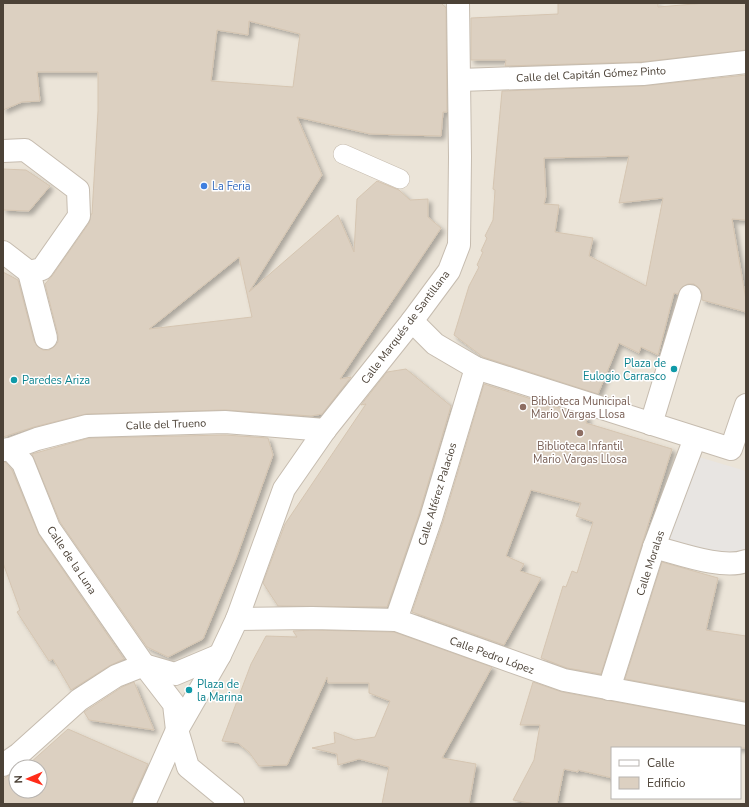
<svg xmlns="http://www.w3.org/2000/svg" width="749" height="807" font-family="'Nunito Sans',sans-serif">
	<defs>
		<filter id="shadow"><feDropShadow dx="3.5" dy="3.5" stdDeviation="2" flood-color="#0004"/></filter>
	</defs>
	<rect width="100%" height="100%" fill="#f6f2ea"/>
	<path fill="#ebe4d8" fill-rule="evenodd" d="M 3,3 L 746,3 L 746,804 L 3,804 ZM 612,748 L 740,748 L 740,798 L 612,798 ZM 16,767 L 40,767 L 40,791 L 16,791 Z"/>
	<path fill="#e8e5e2" d="M 692,455 L 746,471 L 746,551 L 727,557 L 663,541 Z"/>
	<g fill="#dcd0c1" stroke="#d5c5b1" fill-rule="evenodd" filter="url(#shadow)">
		<path d="M 3,3 L 441,3 L 446,8 L 447,112 L 443,112 L 441,136 L 370,134 L 297,117 L 322,175 L 249,292 L 338,215 L 354,252 L 357,199 L 377,181 L 399,190 L 410,200 L 428,199 L 428,217 L 441,228 L 340,379 L 351,377 L 322,414 L 311,416 L 225,410 L 86,414 L 34,427 L 3,437 L 3,272 L 18,280 L 34,341 L 37,346 L 43,350 L 49,350 L 54,347 L 58,342 L 58,335 L 45,284 L 52,276 L 89,223 L 91,214 L 92,214 L 98,111 L 98,72 L 37,72 L 40,101 L 22,102 L 3,110 ZM 249,21 L 300,34 L 293,87 L 211,81 L 217,30 L 248,35 ZM 239,257 L 252,317 L 149,329 Z"/>
		<path d="M 558,3 L 658,3 L 658,7 L 706,3 L 746,3 L 746,50 L 642,62 L 505,66 L 506,60 L 471,60 L 471,18 L 558,14 Z"/>
		<path d="M 746,75 L 746,220 L 732,219 L 746,300 L 746,312 L 702,300 L 702,293 L 699,288 L 694,284 L 688,284 L 682,287 L 678,294 L 674,293 L 658,355 L 641,347 L 639,353 L 619,343 L 598,394 L 483,357 L 454,335 L 469,286 L 479,267 L 477,265 L 483,252 L 481,251 L 487,238 L 485,236 L 493,220 L 495,190 L 493,189 L 502,91 L 643,86 ZM 629,156 L 619,203 L 663,198 L 646,286 L 589,256 L 593,238 L 555,232 L 559,205 L 544,204 L 546,196 L 544,158 Z"/>
		<path d="M 3,169 L 26,170 L 50,186 L 29,211 L 3,210 Z"/>
		<path d="M 406,369 L 451,406 L 419,514 L 387,607 L 278,606 L 263,583 L 285,524 L 366,404 L 361,405 L 387,372 Z"/>
		<path d="M 484,384 L 588,417 L 586,423 L 672,449 L 601,674 L 567,668 L 541,658 L 563,586 L 566,587 L 572,571 L 577,573 L 593,522 L 576,516 L 581,503 L 531,490 L 506,556 L 524,564 L 520,571 L 541,578 L 504,645 L 412,612 L 443,522 Z"/>
		<path d="M 225,435 L 268,438 L 273,455 L 236,559 L 203,639 L 168,657 L 147,647 L 60,522 L 32,454 L 89,438 Z"/>
		<path d="M 3,462 L 5,462 L 12,470 L 39,535 L 124,659 L 109,666 L 71,690 L 53,659 L 49,661 L 17,612 L 20,610 L 3,563 Z"/>
		<path d="M 662,562 L 718,578 L 706,630 L 746,636 L 746,701 L 625,679 Z"/>
		<path d="M 312,630 L 394,632 L 492,667 L 442,758 L 476,764 L 469,804 L 382,804 L 389,767 L 359,759 L 338,765 L 337,754 L 312,748 L 335,743 L 334,732 L 355,740 L 375,737 L 390,701 L 369,693 L 369,683 L 328,683 L 327,677 L 287,765 L 259,766 L 249,752 L 238,743 L 222,741 L 251,664 L 266,636 L 297,637 L 293,631 Z"/>
		<path d="M 134,682 L 154,730 L 89,720 L 84,712 L 87,710 L 122,687 Z"/>
		<path d="M 533,682 L 562,692 L 746,726 L 746,748 L 612,748 L 612,778 L 578,770 L 578,772 L 564,769 L 557,804 L 535,804 L 513,800 L 534,760 L 540,725 L 520,725 Z"/>
		<path d="M 68,729 L 148,764 L 130,804 L 3,804 L 3,779 L 16,771 L 16,791 L 40,791 L 40,767 L 23,767 L 30,763 Z"/>
	</g>
	<g fill="none" stroke-linecap="round" stroke-linejoin="round">
		<g stroke="#c6bcaf" stroke-width="20">
			<path id="pedestrian" d="M 343,154 L 400,179"/>
		</g>
		<g stroke="#c6bcaf" stroke-width="24">
			<g id="minor">
				<path d="M 460,80 L 643,74 L 746,62"/>
				<path d="M 3,151 L 25,150 L 78,190 L 79,216 L 42,269 L 29,272 L 3,252"/>
				<path d="M 29,272 L 46,338"/>
				<path d="M 412,321 L 435,344 L 476,368 L 731,449 L 746,405"/>
				<path d="M 651,424 L 690,296"/>
				<path d="M 10,449 L 23,463 L 49,528 L 144,665 L 174,704 L 177,730 L 188,767 L 233,804"/>
				<path d="M 3,450 L 10,449 L 37,439 L 87,426 L 225,422 L 325,430"/>
				<path d="M 654,547 C 678,553 723,570 746,561"/>
				<path d="M 237,619 L 312,618 L 396,620 L 564,680 L 746,714"/>
				<path d="M 396,620 L 431,518 L 476,368"/>
				<path d="M 144,665 L 175,674 L 220,655"/>
				<path d="M 609,689 L 654,547 L 695,438"/>
				<path d="M 3,765 L 19,754 L 79,700 L 116,676 L 144,665"/>
				<path d="M 144,804 L 177,730 L 220,655 L 237,619 L 284,489 L 325,430 L 412,321 L 449,271 L 459,245 L 460,157 L 458,3"/>
			</g>
		</g>
		<use href="#pedestrian" stroke="#fff" stroke-width="19"/>
		<use href="#minor" stroke="#fff" stroke-width="22"/>
	</g>
	<circle fill="#3f7fe0" stroke="#fff" stroke-width="1.5" cx="204" cy="186" r="4"/>
	<g fill="#0f9aa8" stroke="#fff" stroke-width="1.5">
		<circle cx="674" cy="369" r="4"/>
		<circle cx="14" cy="380" r="4"/>
		<circle cx="189" cy="690" r="4"/>
	</g>
	<g fill="#8d6e63" stroke="#fff" stroke-width="1.5">
		<circle cx="523" cy="407" r="4"/>
		<circle cx="580" cy="433" r="4"/>
	</g>
	<g text-anchor="middle" stroke-width="3" stroke-linejoin="round" paint-order="stroke">
		<g font-size="11" fill="#4c4237" stroke="#fff">
			<text transform="translate(591 74) rotate(-3)" y="4">Calle del Capitán Gómez Pinto</text>
			<text transform="translate(405 327) rotate(-53)" y="4">Calle Marqués de Santillana</text>
			<text transform="translate(166 424) rotate(-2)" y="4">Calle del Trueno</text>
			<text transform="translate(437 494) rotate(-73)" y="4">Calle Alférez Palacios</text>
			<text transform="translate(72 560) rotate(56)" y="4">Calle de la Luna</text>
			<text transform="translate(650 563) rotate(-72)" y="4">Calle Moralas</text>
			<text transform="translate(492 655) rotate(20)" y="4">Calle Pedro López</text>
		</g>
		<g font-size="11" fill="#366cbe" stroke="#fff" text-anchor="start">
			<text x="212" y="190">La Feria</text>
		</g>
		<g font-size="11" fill="#0d838f" stroke="#fff" text-anchor="start">
			<text x="666" y="367" text-anchor="end">Plaza de<tspan x="666" dy="13">Eulogio Carrasco</tspan></text>
			<text x="22" y="384">Paredes Ariza</text>
			<text x="197" y="688">Plaza de<tspan x="197" dy="13">la Marina</tspan></text>
		</g>
		<g font-size="11" fill="#785e54" stroke="#fff" text-anchor="start">
			<text x="531" y="405">Biblioteca Municipal<tspan x="531" dy="13">Mario Vargas Llosa</tspan></text>
			<text x="580" y="450" text-anchor="middle">Biblioteca Infantil<tspan x="580" dy="13">Mario Vargas Llosa</tspan></text>
		</g>
	</g>
	<rect width="749" height="807" fill="none" stroke="#4c4237" stroke-width="8"/>
	<rect x="611" y="747" width="130" height="52" fill="#ffffff" stroke="#b7b3af"/>
	<rect x="619" y="760" width="20" height="6" fill="#ffffff" stroke="#b7b3af"/>
	<text x="647" y="767" font-size="12" fill="#4c4237">Calle</text>
	<rect x="619" y="777" width="20" height="12" fill="#dcd0c1" stroke="#b7b3af"/>
	<text x="647" y="787" font-size="12" fill="#4c4237">Edificio</text>
	<g transform="translate(28 779) rotate(268)"><circle r="19" fill="#ffffff" stroke="#b7b3af"/>
	<path d="M0-3L7 15L0 10L-7 15Z" fill="#ff2c19"/>
	<text y="-6" font-size="11" font-weight="bold" text-anchor="middle" fill="#4c4237">N</text>
	</g>
</svg>
